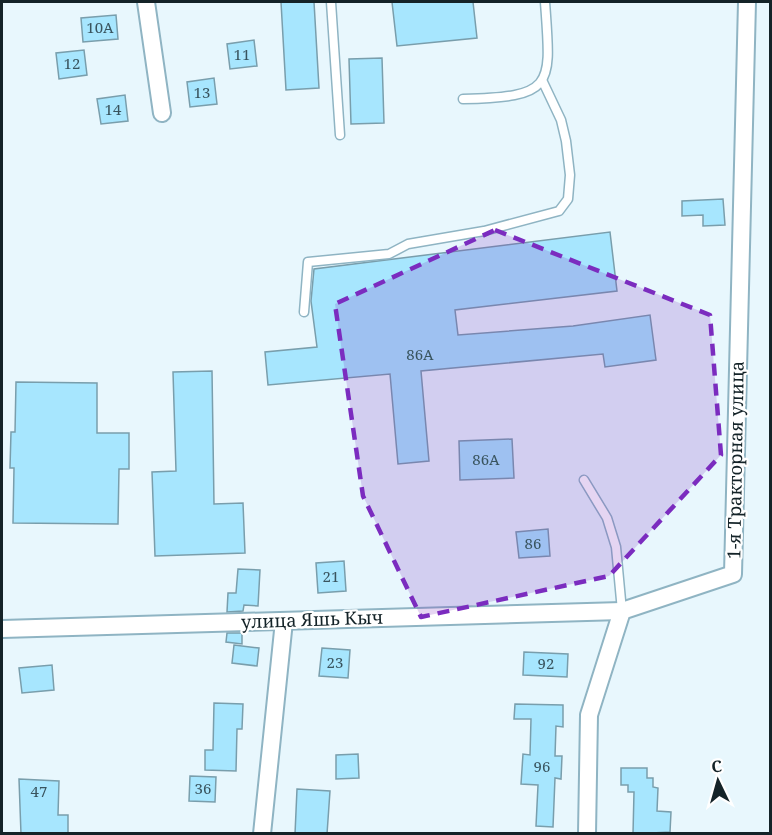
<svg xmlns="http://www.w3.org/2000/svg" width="772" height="835" font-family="'Noto Serif',serif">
	<rect width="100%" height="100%" fill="#e8f7fd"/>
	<g fill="#a7e6fe" stroke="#799eac" stroke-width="1.5">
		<path d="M 281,2 L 314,2 L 319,88 L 286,90 Z"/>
		<path d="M 392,2 L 473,2 L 477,38 L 397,46 Z"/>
		<path d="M 116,15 L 118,39 L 83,42 L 81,18 Z"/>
		<path d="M 254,40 L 257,66 L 230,69 L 227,44 Z"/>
		<path d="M 84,50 L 87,75 L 59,79 L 56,53 Z"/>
		<path d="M 382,58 L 384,123 L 351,124 L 349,59 Z"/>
		<path d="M 214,78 L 217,104 L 190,107 L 187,82 Z"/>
		<path d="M 125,95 L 128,121 L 101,124 L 97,99 Z"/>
		<path d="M 723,199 L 725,225 L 703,226 L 703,215 L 682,216 L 682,201 Z"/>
		<path d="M 610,232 L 617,291 L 455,310 L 458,335 L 573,326 L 650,315 L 656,360 L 605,367 L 603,354 L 421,371 L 429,461 L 398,464 L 390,374 L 268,385 L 265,352 L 317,347 L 311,301 L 314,269 Z"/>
		<path d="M 212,371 L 214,504 L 243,503 L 245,553 L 155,556 L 152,472 L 176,471 L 173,372 Z"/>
		<path d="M 16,382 L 97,383 L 97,433 L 129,433 L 129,469 L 119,469 L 118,524 L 13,523 L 14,468 L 10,468 L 11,432 L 15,432 Z"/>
		<path d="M 512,439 L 514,478 L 460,480 L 459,441 Z"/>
		<path d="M 548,529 L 550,556 L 519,558 L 516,532 Z"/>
		<path d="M 344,561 L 346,591 L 318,593 L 316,563 Z"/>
		<path d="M 238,569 L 260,570 L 258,606 L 244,605 L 243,611 L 227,612 L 228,593 L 236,593 Z"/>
		<path d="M 227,633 L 242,633 L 242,644 L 226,642 Z"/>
		<path d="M 234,645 L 259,648 L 257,666 L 232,663 Z"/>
		<path d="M 322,648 L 350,650 L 348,678 L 319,676 Z"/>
		<path d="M 524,652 L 568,654 L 567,677 L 523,675 Z"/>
		<path d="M 52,665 L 54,690 L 22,693 L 19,668 Z"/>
		<path d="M 214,703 L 243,704 L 242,729 L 237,729 L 236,771 L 205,770 L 205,750 L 213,750 Z"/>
		<path d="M 515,704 L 563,705 L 563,727 L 556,726 L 555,756 L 562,756 L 561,779 L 555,778 L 553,827 L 536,826 L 538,785 L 521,784 L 523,754 L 530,755 L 531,719 L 514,719 Z"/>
		<path d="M 358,754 L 359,778 L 336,779 L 336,755 Z"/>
		<path d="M 621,768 L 647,768 L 647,778 L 653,778 L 653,787 L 658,788 L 657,811 L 671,812 L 670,832 L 633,834 L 634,792 L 628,792 L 628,785 L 621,785 Z"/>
		<path d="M 190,776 L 216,777 L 215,802 L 189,801 Z"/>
		<path d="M 19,779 L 59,781 L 58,815 L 68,815 L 68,834 L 21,834 Z"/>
		<path d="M 297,789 L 330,791 L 327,834 L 295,834 Z"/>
	</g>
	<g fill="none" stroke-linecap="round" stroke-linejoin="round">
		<g stroke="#8fb4c3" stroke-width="11">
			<g id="lane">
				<path d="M 331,2 L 340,135"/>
				<path d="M 463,99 C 556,97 551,86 545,2"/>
				<path d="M 304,312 L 308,262 L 389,254 L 408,244 L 484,231 L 559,211 L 568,199 L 570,175 L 566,141 L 561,120 L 543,82"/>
				<path d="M 584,480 L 607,518 L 616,547 L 622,611"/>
			</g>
		</g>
		<g stroke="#8fb4c3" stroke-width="20">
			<g id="street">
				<path d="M 146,2 L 162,113"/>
				<path d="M 2,629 L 622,611"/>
				<path d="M 262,834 L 284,621"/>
				<path d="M 587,834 L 589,715 L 622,611 L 733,574 L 747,2"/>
			</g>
		</g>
		<use href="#lane" stroke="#fff" stroke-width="8"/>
		<use href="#street" stroke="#fff" stroke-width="16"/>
	</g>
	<path fill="#7b2cbf" fill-opacity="0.2" stroke="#7b2cbf" stroke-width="4.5" stroke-dasharray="12 8" stroke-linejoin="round" d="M 495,230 L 710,315 L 721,455 L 609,576 L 421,617 L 363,496 L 335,304 Z"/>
	<g text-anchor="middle" stroke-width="4.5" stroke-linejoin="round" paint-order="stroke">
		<g font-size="15" fill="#39545e">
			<text x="100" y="33">10А</text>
			<text x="242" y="60">11</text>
			<text x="72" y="69">12</text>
			<text x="202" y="98">13</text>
			<text x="113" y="115">14</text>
			<text x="420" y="360">86А</text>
			<text x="486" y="465">86А</text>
			<text x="533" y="549">86</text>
			<text x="331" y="582">21</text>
			<text x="335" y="668">23</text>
			<text x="546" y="669">92</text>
			<text x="542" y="772">96</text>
			<text x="203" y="794">36</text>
			<text x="39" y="797">47</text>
		</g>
		<g font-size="18" fill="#142328" stroke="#fff">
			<text transform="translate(736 460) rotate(-89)" y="6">1-я Тракторная улица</text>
			<text transform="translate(312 620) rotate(-2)" y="6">улица Яшь Кыч</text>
		</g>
	</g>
	<rect width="772" height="835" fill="none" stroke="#142328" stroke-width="6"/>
	<g transform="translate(718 781) rotate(355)" stroke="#ffffff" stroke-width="4.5" paint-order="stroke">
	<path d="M0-4.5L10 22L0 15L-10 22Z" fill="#142328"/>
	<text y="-9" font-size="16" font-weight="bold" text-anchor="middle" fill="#142328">С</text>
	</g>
</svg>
